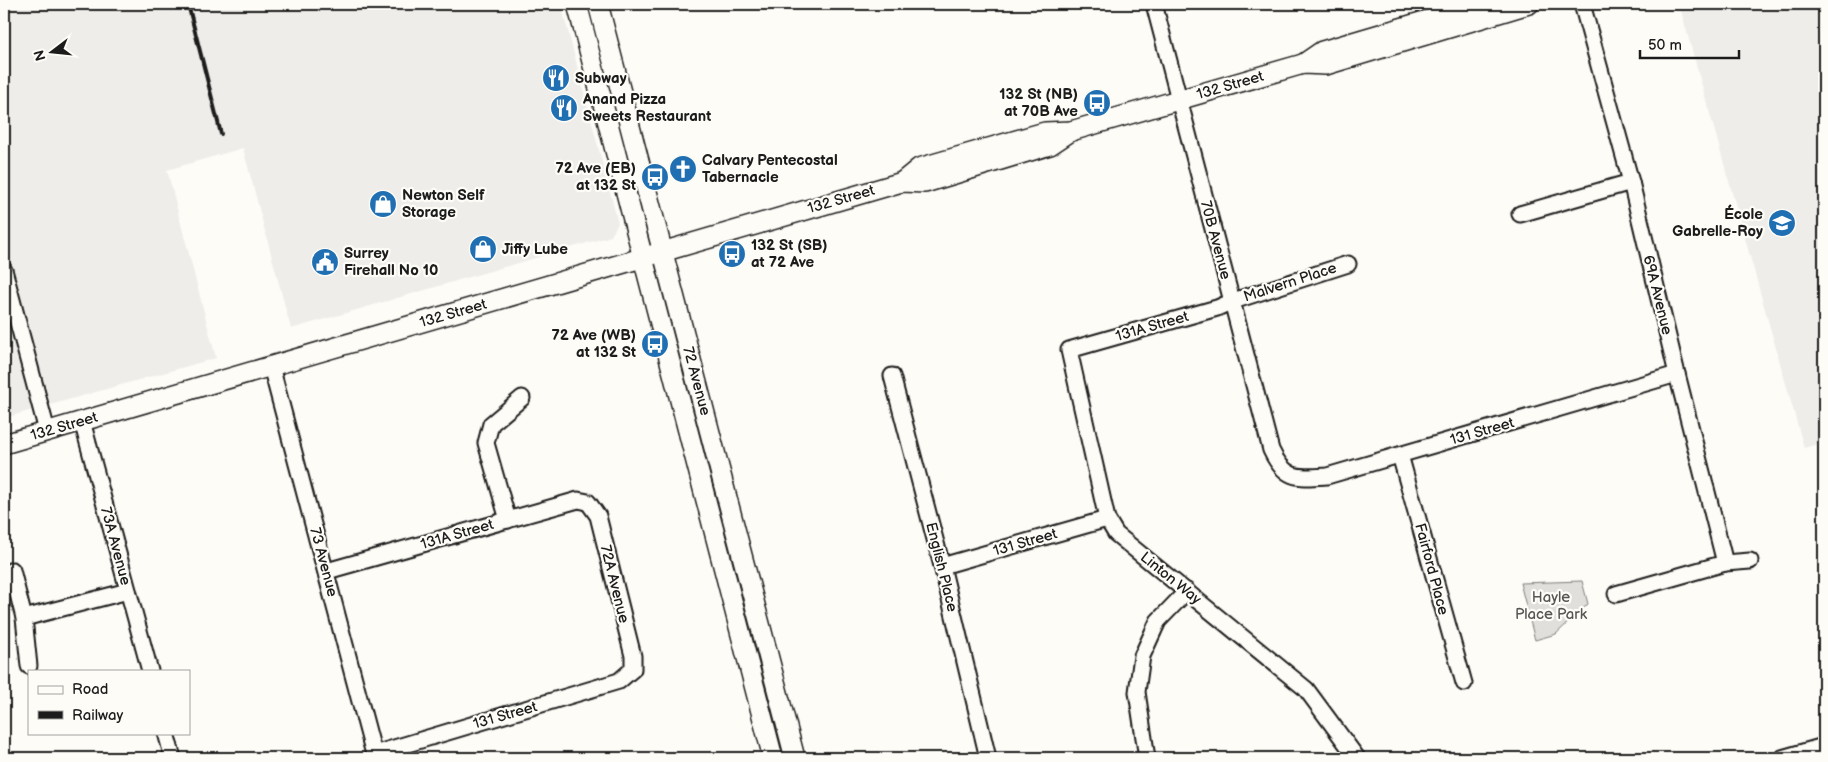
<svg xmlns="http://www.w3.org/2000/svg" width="1828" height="762" font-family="'Balsamiq Sans',sans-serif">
	<rect width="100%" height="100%" fill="#fdfcf7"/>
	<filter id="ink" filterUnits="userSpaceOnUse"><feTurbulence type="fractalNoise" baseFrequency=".02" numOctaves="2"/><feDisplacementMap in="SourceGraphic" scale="10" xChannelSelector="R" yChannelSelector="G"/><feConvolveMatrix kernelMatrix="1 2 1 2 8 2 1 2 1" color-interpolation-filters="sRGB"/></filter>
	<g filter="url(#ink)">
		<g fill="#eeede9">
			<path d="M 4,4 L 561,4 L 618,223 L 611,236 L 291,329 L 243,148 L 167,170 L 216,358 L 4,418 Z"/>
			<path d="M 1679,4 L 1824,4 L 1824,442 L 1804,448 Z"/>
		</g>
		<path fill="#e0dfdb" stroke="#7e7e7c" d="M 1582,581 L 1588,604 L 1556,634 L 1535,640 L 1520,583 Z"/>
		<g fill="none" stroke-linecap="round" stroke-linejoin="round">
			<g stroke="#1c1c1c" stroke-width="19">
				<g id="minor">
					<path d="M 1154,4 L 1271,450 C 1285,480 1297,478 1327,476 L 1677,374"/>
					<path d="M 1582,4 L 1631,182 L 1677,374 L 1725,563 L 1750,561"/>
					<path d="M 1520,214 L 1631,182"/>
					<path d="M 1348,264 L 1233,301 L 1217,308 L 1069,350 L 1107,519 L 1116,534 L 1306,689 L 1357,758"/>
					<path d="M 4,270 L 47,431"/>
					<path d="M 271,366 L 375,758"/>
					<path d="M 892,376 L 942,566 L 988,758"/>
					<path d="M 82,421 L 150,671"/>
					<path d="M 1400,455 L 1464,683"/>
					<path d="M 508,520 L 486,443 L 491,424 L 522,398"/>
					<path d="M 942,566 L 1107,519"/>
					<path d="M 12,570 L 24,618 L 29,666"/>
					<path d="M 327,571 L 578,500 L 588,502 L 598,516 L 633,656 L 633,669 L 619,681 L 374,754"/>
					<path d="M 1616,594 L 1725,563"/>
					<path d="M 24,618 L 128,591"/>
					<path d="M 166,733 L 173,758"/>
					<path d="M 1147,758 L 1137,692 L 1142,656 L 1158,621 L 1187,591"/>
					<path d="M 1782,758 L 1824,746"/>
				</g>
			</g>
			<g stroke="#1c1c1c" stroke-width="22">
				<g id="major">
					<path d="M 577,4 L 773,758"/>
					<path d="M 598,4 L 795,758"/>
					<path d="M 1303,64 L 1322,51 L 1482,4"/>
					<path d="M 902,182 L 919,168 L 1045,132 L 1071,131 L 1303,64 L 1326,65 L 1529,4"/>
					<path d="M 4,444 L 902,182 L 925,183 L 1050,145 L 1071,131"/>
				</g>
			</g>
			<use href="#minor" stroke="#fdfcf7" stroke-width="15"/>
			<use href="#major" stroke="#fdfcf7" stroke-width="19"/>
			<path stroke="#1c1c1c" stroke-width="4" d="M 188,4 L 221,134"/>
		</g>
	</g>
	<defs>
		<g id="restaurant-disc" transform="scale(1.4375)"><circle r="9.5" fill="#1f6fb2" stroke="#fdfcf7"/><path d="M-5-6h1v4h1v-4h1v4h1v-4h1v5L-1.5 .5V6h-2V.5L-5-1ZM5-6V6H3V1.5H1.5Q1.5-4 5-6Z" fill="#fff"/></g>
		<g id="bus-disc" transform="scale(1.4375)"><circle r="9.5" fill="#1f6fb2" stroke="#fdfcf7"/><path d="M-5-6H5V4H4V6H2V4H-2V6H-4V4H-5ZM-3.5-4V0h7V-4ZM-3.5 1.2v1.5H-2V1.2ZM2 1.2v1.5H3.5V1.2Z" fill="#fff"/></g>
		<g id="church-disc" transform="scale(1.4375)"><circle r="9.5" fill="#1f6fb2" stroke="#fdfcf7"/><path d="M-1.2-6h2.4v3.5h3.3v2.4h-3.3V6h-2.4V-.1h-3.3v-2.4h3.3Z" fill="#fff"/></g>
		<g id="shop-disc" transform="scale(1.4375)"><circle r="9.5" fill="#1f6fb2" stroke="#fdfcf7"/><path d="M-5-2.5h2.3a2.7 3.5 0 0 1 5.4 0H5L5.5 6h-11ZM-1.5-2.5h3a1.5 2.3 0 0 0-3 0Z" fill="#fff"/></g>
		<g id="school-disc" transform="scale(1.4375)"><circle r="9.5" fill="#1f6fb2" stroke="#fdfcf7"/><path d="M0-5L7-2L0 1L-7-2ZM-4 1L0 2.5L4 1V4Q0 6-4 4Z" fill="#fff"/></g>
		<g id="civic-disc" transform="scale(1.4375)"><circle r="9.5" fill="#1f6fb2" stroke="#fdfcf7"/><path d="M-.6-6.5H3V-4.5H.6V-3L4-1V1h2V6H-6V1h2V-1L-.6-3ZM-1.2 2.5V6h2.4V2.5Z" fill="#fff"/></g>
	</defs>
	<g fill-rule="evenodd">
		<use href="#restaurant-disc" x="556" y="78"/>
		<use href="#bus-disc" x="1097" y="103"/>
		<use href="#restaurant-disc" x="564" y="108"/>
		<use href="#church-disc" x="683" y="169"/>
		<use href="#bus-disc" x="655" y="177"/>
		<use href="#shop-disc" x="383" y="204"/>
		<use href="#school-disc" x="1782" y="223"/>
		<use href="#shop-disc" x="483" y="249"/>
		<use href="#bus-disc" x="732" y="254"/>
		<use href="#civic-disc" x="325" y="262"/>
		<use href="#bus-disc" x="655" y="344"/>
	</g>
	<g text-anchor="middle" stroke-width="4.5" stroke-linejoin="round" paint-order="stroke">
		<g font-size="15" font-weight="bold" fill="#1c1c1c" stroke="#fdfcf7" text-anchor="start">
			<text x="575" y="83">Subway</text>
			<text x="1078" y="99" text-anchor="end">132 St (NB)<tspan x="1078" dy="17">at 70B Ave</tspan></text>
			<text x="583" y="104">Anand Pizza<tspan x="583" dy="17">Sweets Restaurant</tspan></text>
			<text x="702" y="165">Calvary Pentecostal<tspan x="702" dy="17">Tabernacle</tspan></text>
			<text x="636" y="173" text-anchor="end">72 Ave (EB)<tspan x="636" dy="17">at 132 St</tspan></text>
			<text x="402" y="200">Newton Self<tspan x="402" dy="17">Storage</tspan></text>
			<text x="1763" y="219" text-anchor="end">École<tspan x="1763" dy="17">Gabrelle-Roy</tspan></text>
			<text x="751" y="250">132 St (SB)<tspan x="751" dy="17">at 72 Ave</tspan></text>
			<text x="502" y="254">Jiffy Lube</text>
			<text x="344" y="258">Surrey<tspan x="344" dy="17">Firehall No 10</tspan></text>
			<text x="636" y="340" text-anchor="end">72 Ave (WB)<tspan x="636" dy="17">at 132 St</tspan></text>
		</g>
		<g font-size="15" fill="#1c1c1c" stroke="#fdfcf7">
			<text transform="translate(1230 85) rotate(-16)" y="5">132 Street</text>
			<text transform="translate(841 199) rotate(-16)" y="5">132 Street</text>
			<text transform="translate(1216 240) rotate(75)" y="5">70B Avenue</text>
			<text transform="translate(1290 282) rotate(-18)" y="5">Malvern Place</text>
			<text transform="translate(1658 295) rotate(76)" y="5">69A Avenue</text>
			<text transform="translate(453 313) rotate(-16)" y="5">132 Street</text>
			<text transform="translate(1152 326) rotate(-16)" y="5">131A Street</text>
			<text transform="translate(697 381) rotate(75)" y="5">72 Avenue</text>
			<text transform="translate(64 426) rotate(-16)" y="5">132 Street</text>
			<text transform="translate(1482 431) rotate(-16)" y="5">131 Street</text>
			<text transform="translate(457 534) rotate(-16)" y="5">131A Street</text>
			<text transform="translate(1025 542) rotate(-16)" y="5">131 Street</text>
			<text transform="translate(116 546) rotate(75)" y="5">73A Avenue</text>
			<text transform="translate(324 562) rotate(75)" y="5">73 Avenue</text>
			<text transform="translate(942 567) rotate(76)" y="5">English Place</text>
			<text transform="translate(1432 569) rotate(75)" y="5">Fairford Place</text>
			<text transform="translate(1171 578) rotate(39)" y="5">Linton Way</text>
			<text transform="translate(615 584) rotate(76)" y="5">72A Avenue</text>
			<text transform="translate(505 715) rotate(-16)" y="5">131 Street</text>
		</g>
		<g font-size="15" fill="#575655" stroke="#fdfcf7">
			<text x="1551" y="602">Hayle<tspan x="1551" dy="17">Place Park</tspan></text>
		</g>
	</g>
	<rect width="1828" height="762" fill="none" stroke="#fdfcf7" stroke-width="20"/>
	<rect x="10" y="10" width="1808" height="742" fill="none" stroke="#1c1c1c" stroke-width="2" filter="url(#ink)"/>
	<rect x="28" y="670" width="162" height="65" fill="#fdfcf7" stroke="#a3a29f"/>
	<rect x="38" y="686" width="25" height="8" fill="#fdfcf7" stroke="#a3a29f"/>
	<text x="72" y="694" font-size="15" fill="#1c1c1c">Road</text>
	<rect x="38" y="711" width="25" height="8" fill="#1c1c1c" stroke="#a3a29f"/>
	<text x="72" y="720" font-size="15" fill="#1c1c1c">Railway</text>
	<g transform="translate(52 52) rotate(254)" stroke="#fdfcf7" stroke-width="4" paint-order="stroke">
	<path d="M0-4L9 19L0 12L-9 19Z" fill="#1c1c1c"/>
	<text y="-8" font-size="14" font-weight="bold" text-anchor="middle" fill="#1c1c1c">N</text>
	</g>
	<path d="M1640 50v8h99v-8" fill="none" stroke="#1c1c1c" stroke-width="2.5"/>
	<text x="1648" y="50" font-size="15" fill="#1c1c1c" stroke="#fdfcf7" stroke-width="4" paint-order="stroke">50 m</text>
</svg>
